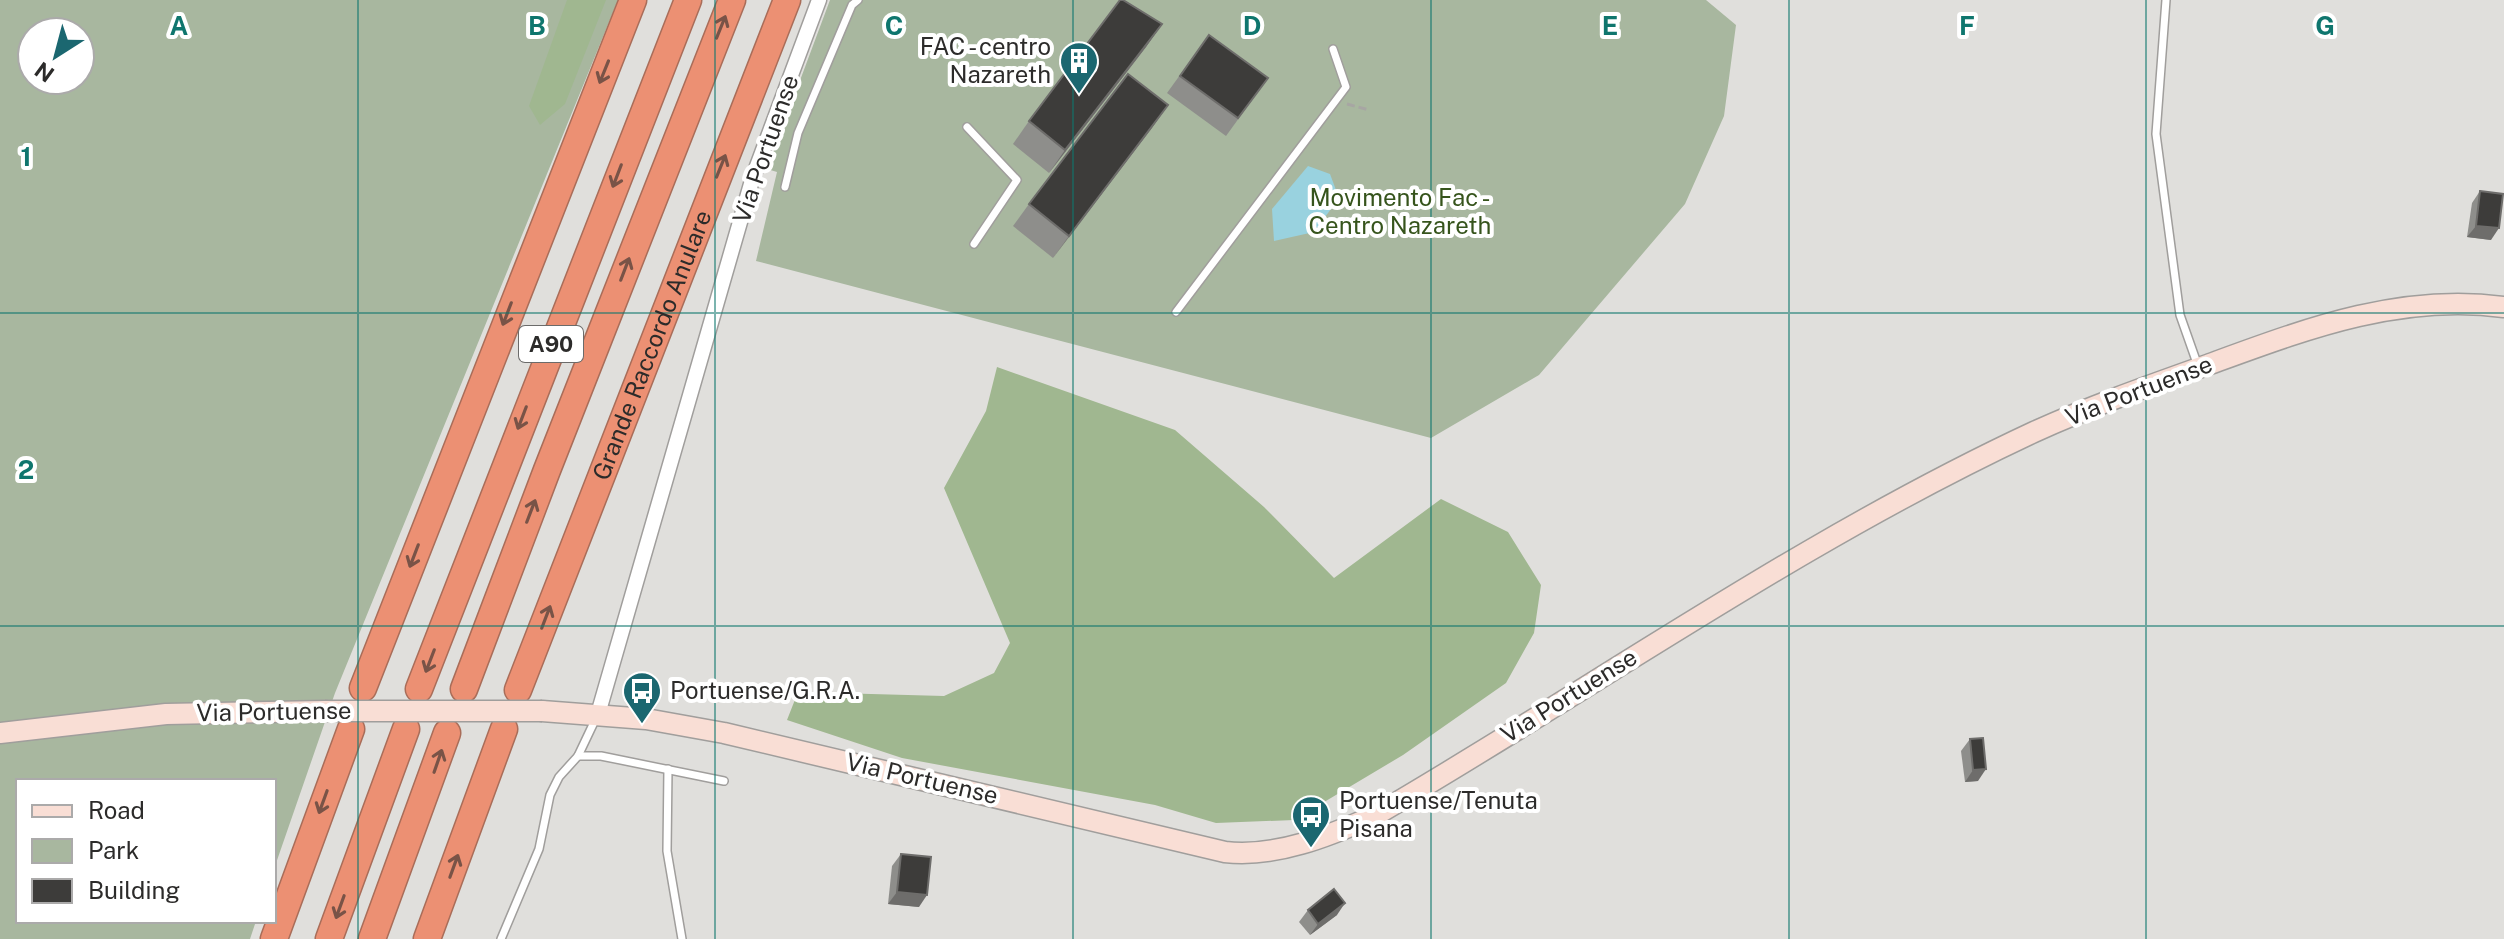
<svg xmlns="http://www.w3.org/2000/svg" width="2504" height="939" font-family="'Public Sans',sans-serif">
	<rect width="100%" height="100%" fill="#e0dfdc"/>
	<g fill="#a8b79f" fill-rule="evenodd">
		<path d="M 0,0 L 618,0 L 335,693 L 274,869 L 274,781 L 18,781 L 18,921 L 256,921 L 250,939 L 0,939 ZM 32,32 L 80,32 L 80,80 L 32,80 Z"/>
		<path d="M 830,0 L 1706,0 L 1736,25 L 1724,116 L 1685,204 L 1539,375 L 1431,438 L 756,261 L 777,172 L 767,169 Z"/>
	</g>
	<g fill="#a0b790">
		<path d="M 567,0 L 606,0 L 565,104 L 540,125 L 529,106 Z"/>
		<path d="M 997,367 L 1175,430 L 1264,507 L 1334,578 L 1441,499 L 1508,532 L 1541,585 L 1534,633 L 1506,683 L 1403,755 L 1294,820 L 1216,823 L 1155,805 L 902,758 L 787,720 L 798,692 L 944,696 L 994,673 L 1010,643 L 944,488 L 986,411 Z"/>
	</g>
	<path fill="#99d2df" d="M 1308,166 L 1330,174 L 1339,198 L 1314,232 L 1274,241 L 1272,209 Z"/>
	<g fill="none" stroke-linecap="round" stroke-linejoin="round">
		<g stroke="#a09e9c" stroke-width="10">
			<g id="lane">
				<path d="M 2166,0 L 2156,134 L 2180,315 L 2198,366"/>
				<path d="M 967,127 L 1017,180 L 974,244"/>
				<path d="M 785,187 L 798,133 L 852,5 L 858,0"/>
				<path d="M 1176,312 L 1346,87 L 1333,49"/>
				<path d="M 578,756 L 601,756 L 724,781"/>
				<path d="M 668,769 L 667,851 L 682,939"/>
				<path d="M 501,939 L 539,849 L 550,795 L 559,777 L 578,756 L 597,716"/>
			</g>
		</g>
		<g stroke="#a09e9c" stroke-width="17">
			<path id="street" d="M 598,714 L 753,177 L 819,0"/>
		</g>
		<g stroke="#a09e9c" stroke-width="23">
			<g id="secondary">
				<path d="M 542,711 L 646,719 L 724,733 L 1225,852 C 1275,858 1329,836 1374,816 C 1594,688 1802,540 2034,432 C 2091,406 2151,385 2210,364 C 2306,329 2400,293 2504,307"/>
				<path d="M 0,733 L 166,714 L 325,711"/>
			</g>
		</g>
		<g stroke="#a96d59" stroke-width="29">
			<g id="highway">
				<path d="M 363,688 L 633,0"/>
				<path d="M 419,689 L 688,0"/>
				<path d="M 464,689 L 547,470 L 732,0"/>
				<path id="s1" d="M 518,690 L 787,0"/>
				<path d="M 274,939 L 351,729"/>
				<path d="M 329,939 L 406,729"/>
				<path d="M 372,939 L 447,733"/>
				<path d="M 427,939 L 504,729"/>
			</g>
		</g>
		<path stroke="#a7a6a3" stroke-width="3" stroke-dasharray="8 4" stroke-linecap="butt" d="M 1347,104 L 1369,110"/>
		<use href="#lane" stroke="#fff" stroke-width="7"/>
		<use href="#street" stroke="#fff" stroke-width="14"/>
		<use href="#secondary" stroke="#f9ded5" stroke-width="20"/>
		<use href="#highway" stroke="#ec9073" stroke-width="26"/>
		<g stroke="#a09e9c" stroke-width="23" stroke-linecap="butt">
			<path id="secondary-bridge" d="M 325,711 L 542,711"/>
		</g>
		<use href="#secondary-bridge" stroke="#f9ded5" stroke-width="20"/>
	</g>
	<g fill="#8e8e8b">
		<path d="M 1162,24 L 1146,47 L 1049,173 L 1013,144 L 1029,121 Z"/>
		<path d="M 1209,35 L 1268,78 L 1226,136 L 1167,93 Z"/>
		<path d="M 1168,105 L 1053,258 L 1013,226 L 1029,204 Z"/>
		<path d="M 2480,191 L 2491,240 L 2467,237 L 2472,203 Z"/>
		<path d="M 1970,739 L 1978,781 L 1965,782 L 1961,751 Z"/>
		<path d="M 901,854 L 919,907 L 888,904 L 892,866 Z"/>
		<path d="M 1308,910 L 1337,915 L 1310,935 L 1299,922 Z"/>
	</g>
	<g fill="#6e6d6b">
		<path d="M 1162,24 L 1146,47 L 1049,173 L 1065,150 Z"/>
		<path d="M 1168,105 L 1152,128 L 1053,258 L 1069,236 Z"/>
		<path d="M 2476,226 L 2499,228 L 2491,240 L 2467,237 Z"/>
		<path d="M 1986,769 L 1978,781 L 1965,782 L 1973,770 Z"/>
		<path d="M 897,892 L 927,895 L 919,907 L 888,904 Z"/>
		<path d="M 1345,903 L 1337,915 L 1310,935 L 1318,924 Z"/>
	</g>
	<g fill="#3d3c3a" stroke="#6e6d6b" stroke-width="2">
		<path d="M 1120,0 L 1123,0 L 1162,24 L 1065,150 L 1029,121 Z"/>
		<path d="M 1209,35 L 1268,78 L 1238,118 L 1180,76 Z"/>
		<path d="M 1128,74 L 1168,105 L 1069,236 L 1029,204 Z"/>
		<path d="M 2480,191 L 2503,194 L 2499,228 L 2476,226 Z"/>
		<path d="M 1983,738 L 1986,769 L 1973,770 L 1970,739 Z"/>
		<path d="M 901,854 L 931,857 L 927,895 L 897,892 Z"/>
		<path d="M 1334,889 L 1345,903 L 1318,924 L 1308,910 Z"/>
	</g>
	<defs><path id="oneway-shaft" d="M-6 0H5M1.5-3L5.5 0L1.5 3" fill="none" stroke-width="1.6" stroke-linecap="round" stroke-linejoin="round" transform="scale(2)"/></defs>
	<g stroke="#795347">
		<use href="#oneway-shaft" transform="translate(721 27) rotate(-68)"/>
		<use href="#oneway-shaft" transform="translate(604 72) rotate(112)"/>
		<use href="#oneway-shaft" transform="translate(721 166) rotate(-68)"/>
		<use href="#oneway-shaft" transform="translate(617 176) rotate(111)"/>
		<use href="#oneway-shaft" transform="translate(625 269) rotate(-69)"/>
		<use href="#oneway-shaft" transform="translate(507 314) rotate(111)"/>
		<use href="#oneway-shaft" transform="translate(522 418) rotate(111)"/>
		<use href="#oneway-shaft" transform="translate(531 511) rotate(-69)"/>
		<use href="#oneway-shaft" transform="translate(414 556) rotate(111)"/>
		<use href="#oneway-shaft" transform="translate(546 617) rotate(-69)"/>
		<use href="#oneway-shaft" transform="translate(430 661) rotate(111)"/>
		<use href="#oneway-shaft" transform="translate(438 761) rotate(-71)"/>
		<use href="#oneway-shaft" transform="translate(323 802) rotate(110)"/>
		<use href="#oneway-shaft" transform="translate(454 866) rotate(-70)"/>
		<use href="#oneway-shaft" transform="translate(340 907) rotate(110)"/>
	</g>
	<path fill="none" stroke="#0f766e" stroke-width="2" stroke-opacity="0.55" d="M 358,0 L 358,939M 715,0 L 715,939M 1073,0 L 1073,939M 1431,0 L 1431,939M 1789,0 L 1789,939M 2146,0 L 2146,939M 0,313 L 2504,313M 0,626 L 2504,626"/>
	<defs>
		<g id="building-pin" transform="scale(2)"><path d="M0 17L-7.5 6A9.5 9.5 0 1 1 7.5 6Z" fill="#1b6770" stroke="#fff"/><path d="M-4-6H4V6H1V3H-1V6H-4ZM-2.5-4.3h1.7v1.8h-1.7ZM.8-4.3h1.7v1.8H.8ZM-2.5-1h1.7V.8h-1.7ZM.8-1h1.7V.8H.8Z" fill="#fff"/></g>
		<g id="bus-pin" transform="scale(2)"><path d="M0 17L-7.5 6A9.5 9.5 0 1 1 7.5 6Z" fill="#1b6770" stroke="#fff"/><path d="M-5-6H5V4H4V6H2V4H-2V6H-4V4H-5ZM-3.5-4V0h7V-4ZM-3.5 1.2v1.5H-2V1.2ZM2 1.2v1.5H3.5V1.2Z" fill="#fff"/></g>
	</defs>
	<g fill-rule="evenodd">
		<use href="#building-pin" x="1079" y="61"/>
		<use href="#bus-pin" x="642" y="691"/>
		<use href="#bus-pin" x="1311" y="815"/>
	</g>
	<g text-anchor="middle" stroke-width="8" stroke-linejoin="round" paint-order="stroke">
		<rect fill="#fff" stroke="#6b6b6a" stroke-width="2" x="519" y="326" width="64" height="36" rx="6"/>
		<g font-size="22" font-weight="bold" fill="#2c2b2a">
			<text x="551" y="352">A90</text>
		</g>
		<g font-size="24" fill="#2c2b2a" stroke="#fff" text-anchor="start">
			<text x="1051" y="55" text-anchor="end">FAC - centro<tspan x="1051" dy="28">Nazareth</tspan></text>
			<text x="670" y="699">Portuense/G.R.A.</text>
			<text x="1339" y="809">Portuense/Tenuta<tspan x="1339" dy="28">Pisana</tspan></text>
		</g>
		<g font-size="24" fill="#2c2b2a" stroke="#fff">
			<text transform="translate(766 149) rotate(-71)" y="8">Via Portuense</text>
			<text dy="8" stroke="none"><textPath href="#s1" startOffset="370">Grande Raccordo Anulare</textPath></text>
			<text transform="translate(2139 391) rotate(-21)" y="8">Via Portuense</text>
			<text transform="translate(1569 696) rotate(-32)" y="8">Via Portuense</text>
			<text transform="translate(274 712) rotate(-1)" y="8">Via Portuense</text>
			<text transform="translate(922 779) rotate(13)" y="8">Via Portuense</text>
		</g>
		<g font-size="24" fill="#36541c" stroke="#fff">
			<text x="1400" y="206">Movimento Fac -<tspan x="1400" dy="28">Centro Nazareth</tspan></text>
		</g>
	</g>
	<g font-size="26" text-anchor="middle" font-weight="bold" fill="#0f766e" stroke="#fff" stroke-width="8" stroke-linejoin="round" paint-order="stroke">
		<text x="179" y="35">A</text>
		<text x="537" y="35">B</text>
		<text x="894" y="35">C</text>
		<text x="1252" y="35">D</text>
		<text x="1610" y="35">E</text>
		<text x="1967" y="35">F</text>
		<text x="2325" y="35">G</text>
		<text x="26" y="166">1</text>
		<text x="26" y="479">2</text>
	</g>
	<rect x="16" y="779" width="260" height="144" fill="#ffffff" stroke="#abaaaa" stroke-width="2"/>
	<rect x="32" y="805" width="40" height="12" fill="#f9ded5" stroke="#abaaaa" stroke-width="2"/>
	<text x="88" y="819" font-size="24" fill="#2c2b2a">Road</text>
	<rect x="32" y="839" width="40" height="24" fill="#a8b79f" stroke="#abaaaa" stroke-width="2"/>
	<text x="88" y="859" font-size="24" fill="#2c2b2a">Park</text>
	<rect x="32" y="879" width="40" height="24" fill="#3d3c3a" stroke="#abaaaa" stroke-width="2"/>
	<text x="88" y="899" font-size="24" fill="#2c2b2a">Building</text>
	<g transform="translate(56 56) rotate(216)"><circle r="38" fill="#ffffff" stroke="#abaaaa" stroke-width="2"/>
	<path d="M0-6L14 30L0 20L-14 30Z" fill="#1b6770"/>
	<text y="-12" font-size="22" font-weight="bold" text-anchor="middle" fill="#2c2b2a">N</text>
	</g>
</svg>
